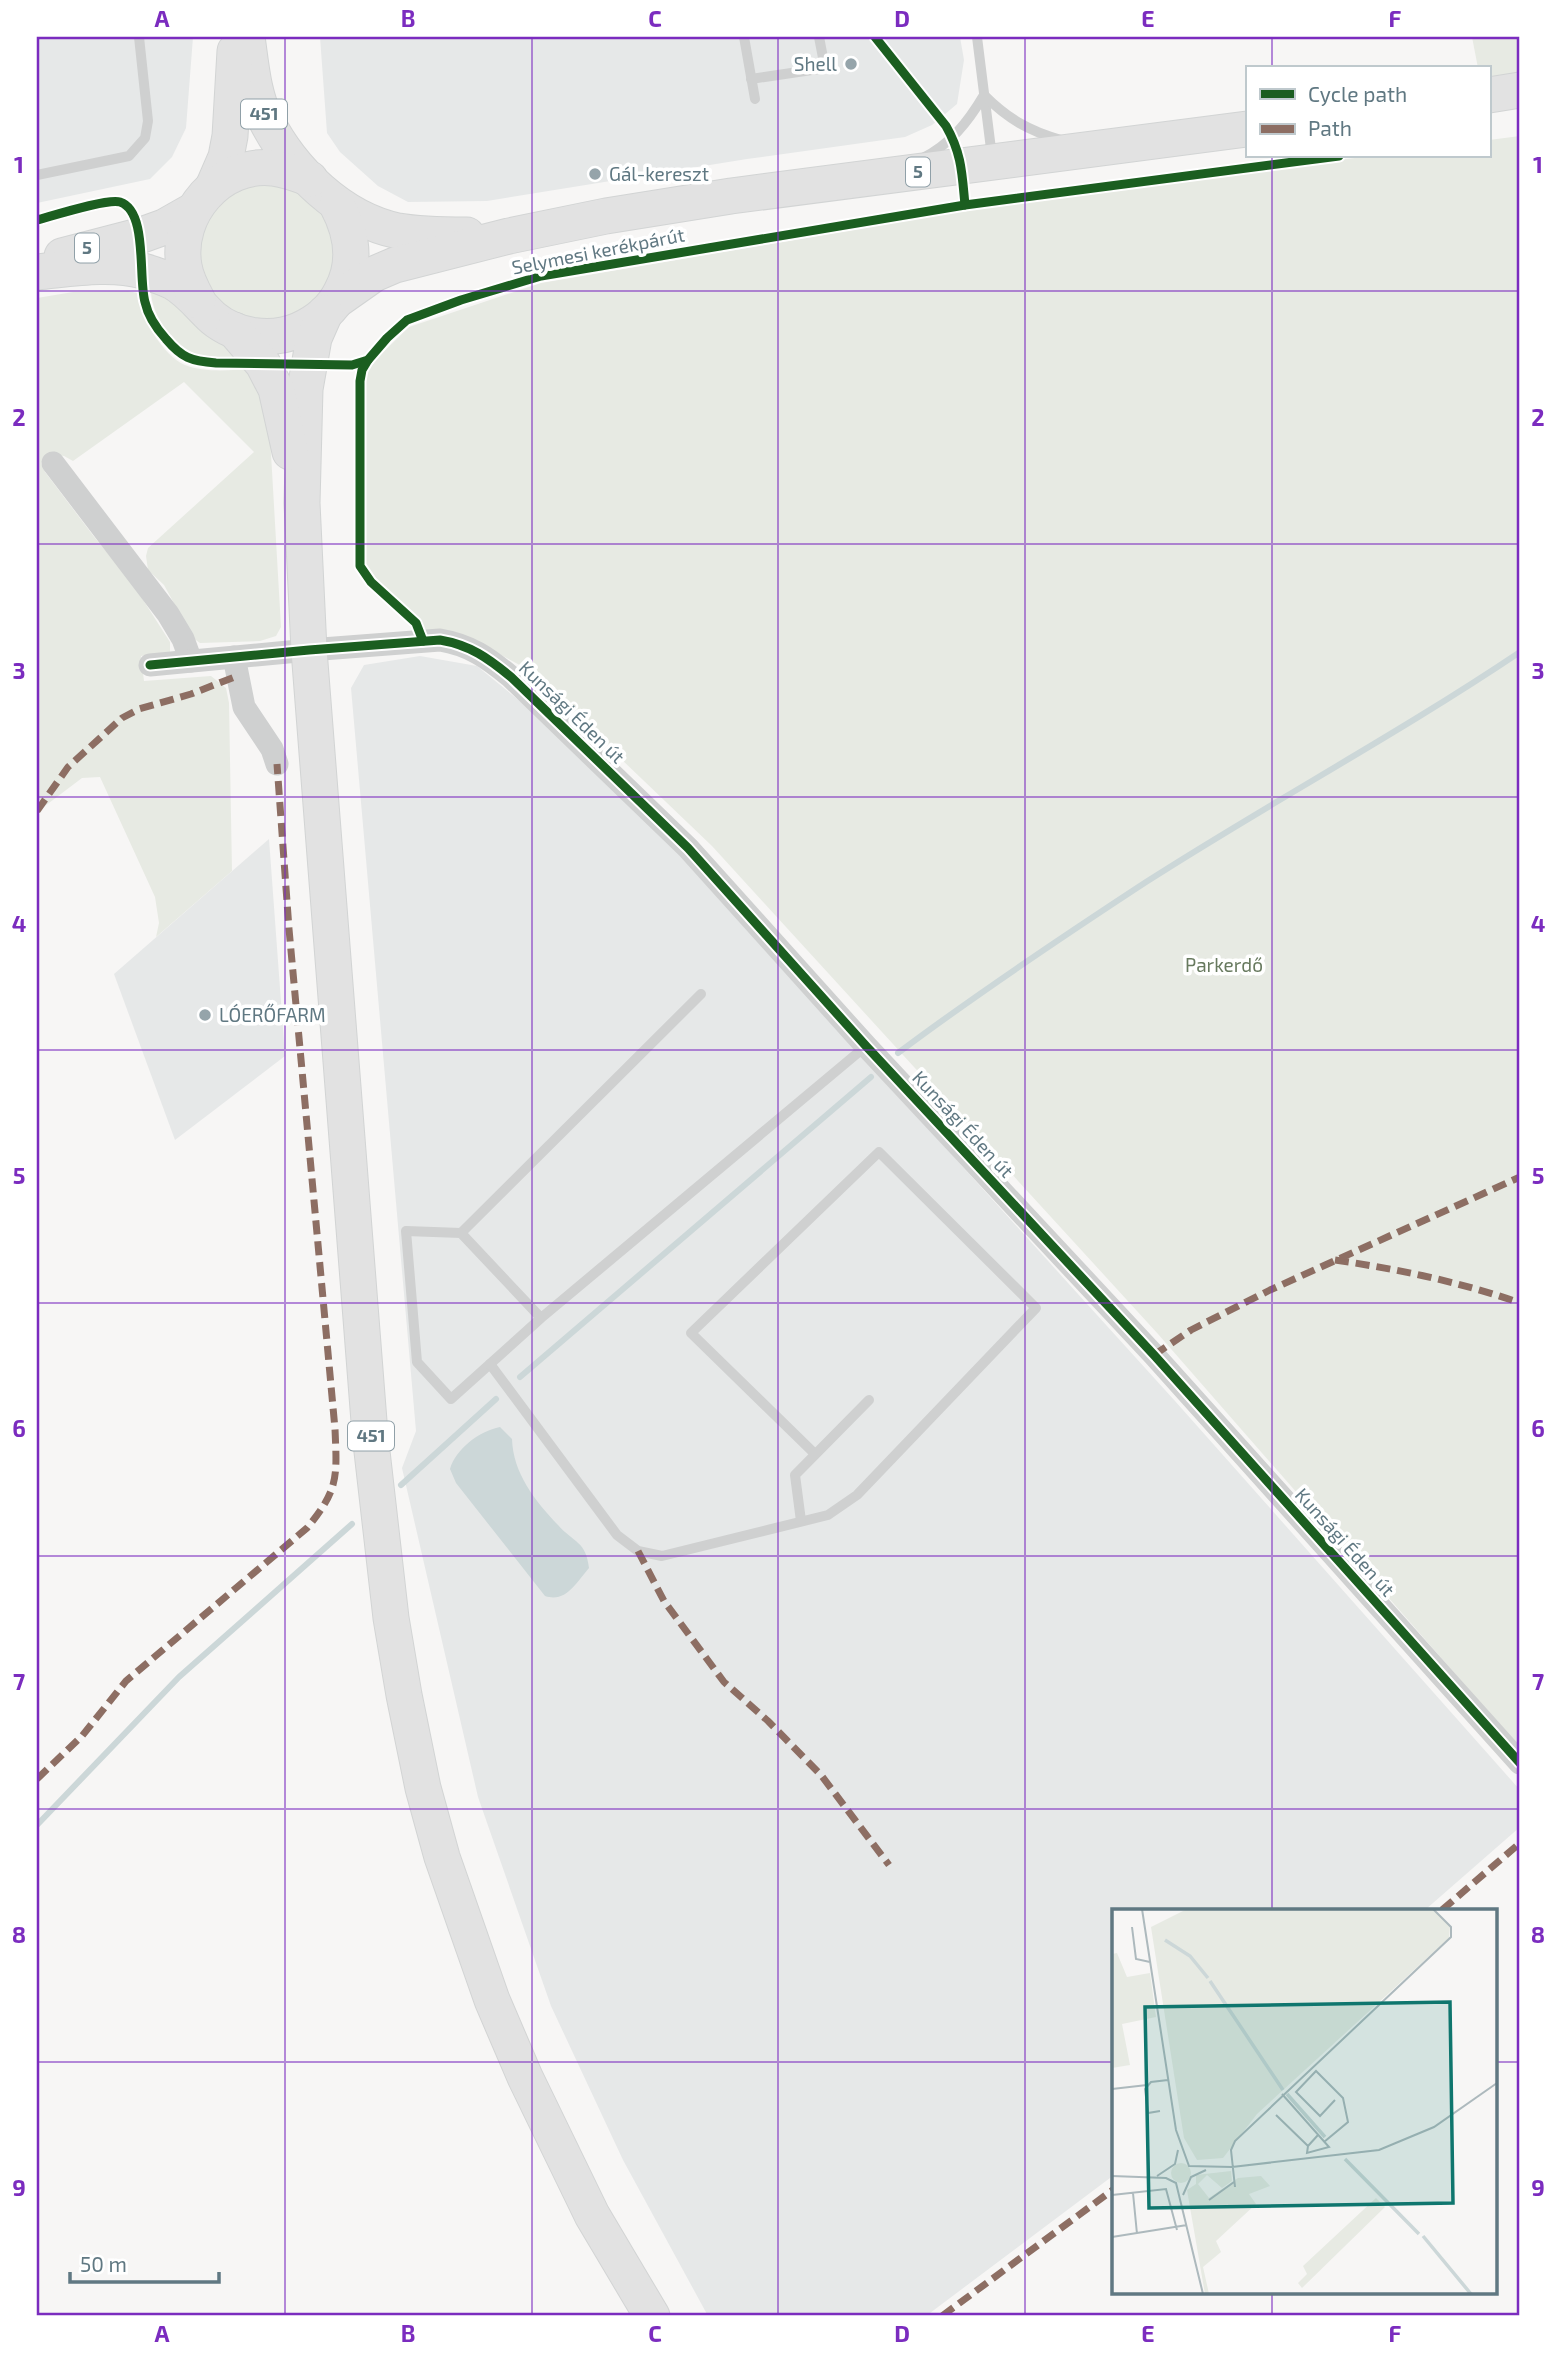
<svg xmlns="http://www.w3.org/2000/svg" width="1557" height="2353" font-family="'Exo 2',sans-serif">
	<rect width="100%" height="100%" fill="#f7f6f5"/>
	<g fill="#e6e8e8">
		<path d="M 37,37 L 193,37 L 186,128 L 172,157 L 150,179 L 37,203 Z"/>
		<path d="M 320,37 L 960,37 L 964,60 L 957,104 L 932,125 L 905,137 L 747,159 L 487,201 L 408,202 L 378,186 L 340,152 L 327,133 Z"/>
		<path d="M 420,656 L 477,666 L 555,730 L 680,855 L 1175,1401 L 1520,1790 L 1520,1827 L 1425,1910 L 1114,1910 L 1114,2175 L 926,2316 L 708,2316 L 623,2160 L 551,2006 L 478,1797 L 402,1468 L 416,1431 L 351,688 L 364,665 Z"/>
		<path d="M 269,839 L 285,1056 L 175,1140 L 114,974 Z"/>
	</g>
	<g fill="#e7eae3">
		<path d="M 1472,37 L 1520,37 L 1520,78 L 1489,82 L 1489,68 L 1478,68 Z"/>
		<path d="M 1520,136 L 1520,1748 L 1158,1334 L 712,846 L 527,669 L 490,649 L 426,634 C 410,607 383,590 365,564 L 364,376 L 370,365 L 409,327 L 541,283 L 1023,201 L 1370,156 L 1489,156 L 1489,140 Z"/>
		<path d="M 239,175 L 319,190 L 344,277 L 279,334 L 200,300 L 185,251 Z"/>
		<path d="M 128,291 L 137,293 C 140,316 163,356 185,365 C 205,373 231,370 252,369 L 269,419 L 281,627 L 276,636 L 260,641 L 200,643 L 193,638 L 164,585 L 148,570 L 146,556 L 148,548 L 254,452 L 184,382 L 73,461 L 64,456 L 48,454 L 41,463 L 45,472 L 95,538 L 131,581 L 170,642 L 170,652 L 141,656 L 144,681 L 211,676 L 226,688 L 229,703 L 232,871 L 156,937 L 159,923 L 155,897 L 100,777 L 82,778 L 37,812 L 37,298 L 73,292 Z"/>
		<path d="M 151,292 L 164,296 L 250,359 C 234,358 215,360 200,355 C 175,349 152,317 151,292 Z"/>
	</g>
	<path fill="#ccd7d8" d="M 500,1427 L 512,1439 C 513,1473 535,1501 558,1525 C 574,1543 586,1541 589,1568 C 576,1583 566,1603 545,1596 L 456,1483 L 450,1469 C 456,1449 479,1431 500,1427 Z"/>
	<g fill="none" stroke-linecap="round" stroke-linejoin="round">
		<g stroke="#ccd7d8" stroke-width="6">
			<path d="M 898,1053 C 978,993 1062,937 1146,882 C 1269,803 1398,734 1520,652"/>
			<path d="M 520,1377 L 871,1077"/>
			<path d="M 401,1485 L 496,1399"/>
			<path d="M 37,1825 L 179,1677 L 352,1524"/>
		</g>
		<g stroke="#d2d4d4" stroke-width="37">
			<g id="primary">
				<path d="M 247,37 C 251,64 253,95 266,120 C 292,171 341,219 398,231 C 420,235 444,235 467,235"/>
				<path d="M 1489,95 L 1520,90"/>
				<path d="M 213,187 L 226,157 L 230,136 L 235,51"/>
				<path d="M 62,256 L 139,236 L 164,227 L 194,210"/>
				<path d="M 37,272 C 70,269 110,262 143,271 C 153,274 165,278 173,282 C 189,291 200,306 213,318 C 236,337 271,342 299,330 C 317,322 332,310 341,292 C 357,263 352,233 337,205"/>
				<path d="M 337,300 L 374,274 L 395,265 L 509,236 L 606,216 L 731,196 L 1247,129"/>
				<path d="M 198,301 C 192,290 186,279 184,266 C 175,214 220,162 273,168 C 286,170 298,174 310,179"/>
				<path d="M 325,313 L 314,338 L 305,389 L 302,503 L 309,650 L 370,1434 L 391,1618 L 404,1695 L 423,1788 L 442,1857 L 492,2000 L 525,2077 L 592,2215 L 652,2316"/>
				<path d="M 234,330 L 263,364 L 276,389 L 290,452"/>
			</g>
		</g>
		<g stroke="#cfd0d0" stroke-width="10">
			<path d="M 744,37 L 755,99"/>
			<path d="M 977,37 L 992,157"/>
			<path d="M 751,79 L 825,68 L 819,37"/>
			<path d="M 921,159 C 950,145 968,122 984,95 C 1008,119 1029,131 1061,140"/>
			<path d="M 37,175 L 129,156 L 145,138 L 148,121 L 139,37"/>
			<path d="M 461,1233 L 701,994"/>
			<path d="M 541,1318 L 461,1233 L 406,1231 L 417,1362 L 451,1399 L 541,1318 L 866,1046"/>
			<path d="M 490,1364 L 617,1535 L 638,1551 L 662,1556 L 828,1515 L 857,1495 L 1036,1308 L 879,1152 L 691,1333 L 814,1453"/>
			<path d="M 801,1521 L 795,1475 L 869,1400"/>
		</g>
		<g stroke="#cfd0d0" stroke-width="23">
			<path d="M 53,463 L 168,614 L 183,639 L 191,661"/>
			<path d="M 234,657 L 244,707 L 272,749 L 277,764"/>
			<path d="M 150,665 L 309,650 L 440,640 C 470,645 488,658 511,677 L 688,848 L 866,1046 L 1154,1355 L 1520,1763"/>
		</g>
		<use href="#primary" stroke="#e2e2e2" stroke-width="35"/>
		<g stroke="#8d6e63" stroke-width="7" stroke-dasharray="14 7" stroke-linecap="butt">
			<path d="M 37,811 L 68,767 L 122,718 L 139,709 L 191,694 L 237,676"/>
			<path d="M 1335,1260 C 1397,1269 1461,1282 1520,1303"/>
			<path d="M 1154,1355 L 1191,1330 L 1270,1290 L 1520,1177"/>
			<path d="M 638,1551 L 664,1601 L 724,1682 L 768,1721 L 821,1775 L 889,1865"/>
			<path d="M 37,1779 L 82,1736 L 126,1681 L 307,1528 C 339,1489 337,1477 335,1429 L 289,929 L 277,764"/>
			<path d="M 1442,1910 L 1520,1843"/>
			<path d="M 942,2316 L 1114,2189"/>
		</g>
		<g stroke="#fff" stroke-width="13">
			<g id="cycleway">
				<path d="M 875,37 L 946,126 C 962,154 962,174 965,205"/>
				<path d="M 37,220 C 52,216 108,198 120,202 C 148,211 138,278 145,302 C 148,316 156,328 166,339 C 182,358 191,361 216,363 L 352,365 L 368,360 L 387,338 L 407,320 L 461,300 L 541,276 L 965,205 L 1339,156"/>
				<path d="M 368,360 L 362,370 L 360,381 L 360,566 L 371,582 L 416,623 L 423,641"/>
				<path d="M 150,665 L 309,650 L 440,640 C 470,645 488,658 511,677 L 688,848 L 866,1046 L 1154,1355 L 1520,1763"/>
			</g>
		</g>
		<use href="#cycleway" stroke="#1b5e20" stroke-width="9"/>
	</g>
	<path fill="none" stroke="#7b2cbf" stroke-width="2" stroke-opacity="0.55" d="M 285,37 L 285,2316M 532,37 L 532,2316M 778,37 L 778,2316M 1025,37 L 1025,2316M 1272,37 L 1272,68M 1272,156 L 1272,1910M 37,291 L 1520,291M 37,544 L 1520,544M 37,797 L 1520,797M 37,1050 L 1520,1050M 37,1303 L 1520,1303M 37,1556 L 1520,1556M 37,1809 L 1520,1809M 37,2062 L 1114,2062M 1496,2062 L 1520,2062M 1272,2292 L 1272,2316"/>
	<g fill="#95a4aa" stroke="#fff" stroke-width="2.5">
		<circle cx="851" cy="64" r="7"/>
		<circle cx="595" cy="174" r="7"/>
		<circle cx="205" cy="1015" r="7"/>
	</g>
	<g text-anchor="middle" stroke-width="7" stroke-linejoin="round" paint-order="stroke">
		<g fill="#fff" stroke="#90a0a8" stroke-width="2">
			<rect x="241" y="99.5" width="46" height="29" rx="5"/>
			<rect x="906" y="157.5" width="24" height="29" rx="5"/>
			<rect x="75" y="233.5" width="24" height="29" rx="5"/>
			<rect x="348" y="1421.5" width="46" height="29" rx="5"/>
		</g>
		<g font-size="18" font-weight="bold" fill="#607882">
			<text x="264" y="120">451</text>
			<text x="918" y="178">5</text>
			<text x="87" y="254">5</text>
			<text x="371" y="1442">451</text>
		</g>
		<g font-size="19" fill="#607882" stroke="#fff" text-anchor="start">
			<text x="837" y="71" text-anchor="end">Shell</text>
			<text x="609" y="181">Gál-kereszt</text>
			<text x="219" y="1022">LÓERŐFARM</text>
		</g>
		<g font-size="19" fill="#607882" stroke="#fff">
			<text transform="translate(598 251) rotate(-11)" y="7">Selymesi kerékpárút</text>
			<text transform="translate(572 712) rotate(44)" y="7">Kunsági Éden út</text>
			<text transform="translate(963 1124) rotate(47)" y="7">Kunsági Éden út</text>
			<text transform="translate(1345 1542) rotate(48)" y="7">Kunsági Éden út</text>
		</g>
		<g font-size="19" fill="#687a5f" stroke="#fff">
			<text x="1224" y="972">Parkerdő</text>
		</g>
	</g>
	<g transform="translate(1112 1909)">
		<rect width="385" height="385" fill="#f7f6f5"/>
		<path d="M 75,0 L 320,0 L 338,17 L 337,29 L 145,205 L 111,249 L 85,251 L 72,229 L 39,18 ZM 5,44 L 15,68 L 38,64 L 44,108 L 10,115 L 18,156 L 0,159 L 0,45 ZM59 264a10 10 0 1 1 20 0a10 10 0 1 1-20 0ZM 119,262 L 120,272 L 110,279 L 95,266 L 86,275 L 97,289 L 126,269 L 149,267 L 158,277 L 137,285 L 144,295 L 104,332 L 109,343 L 91,358 L 97,385 L 93,385 L 75,281 L 84,275 L 84,266 ZM 264,289 L 273,298 L 190,379 L 186,374 L 195,365 L 191,357 Z" fill="#e7eae3"/>
		<path fill="none" stroke="#ccd7d8" stroke-width="3.5" d="M 53,31 L 78,47 L 96,69M 98,72 L 171,181M 175,185 L 213,228M 233,250 L 307,325M 311,327 L 359,385"/>
		<path fill="none" stroke="#adb9bd" stroke-width="2" d="M 30,0 L 64,221 L 77,257 L 120,258 L 267,241 L 322,218 L 385,174M 20,18 L 24,50 L 38,53M 0,180 L 35,176M 170,185 L 217,238 L 195,244 L 196,237 L 206,226M 48,202 L 36,204 L 33,180 L 39,173 L 56,171M 164,206 L 196,237M 212,233 L 236,213 L 231,189 L 204,162 L 184,183 L 208,207 L 223,191M 0,267 L 54,269 L 64,274 L 91,385M 45,267 L 63,255 L 66,241M 123,278 L 119,241 L 123,232 L 339,28 L 339,18 L 321,0M 21,284 L 25,325M 0,286 L 54,280 L 65,321M 71,286 L 79,268 L 94,261M 97,291 L 122,273M 0,328 L 75,316"/>
		<path fill="#0f766e" fill-opacity="0.15" stroke="#0f766e" stroke-width="3.5" d="M 338,93 L 341,294 L 37,299 L 33,98 Z"/>
		<rect width="385" height="385" fill="none" stroke="#607882" stroke-width="3.5"/>
	</g>
	<rect width="1557" height="2353" fill="none" stroke="#ffffff" stroke-width="77"/>
	<rect x="1246" y="66" width="245" height="91" fill="#ffffff" stroke="#bfc9cd" stroke-width="2"/>
	<rect x="1260" y="89" width="35" height="10" fill="#1b5e20" stroke="#bfc9cd" stroke-width="2"/>
	<text x="1308" y="102" font-size="21" fill="#607882">Cycle path</text>
	<rect x="1260" y="124" width="35" height="10" fill="#8d6e63" stroke="#bfc9cd" stroke-width="2"/>
	<text x="1308" y="136" font-size="21" fill="#607882">Path</text>
	<path d="M70 2272v10h149v-10" fill="none" stroke="#607882" stroke-width="3.5"/>
	<text x="80" y="2272" font-size="21" fill="#607882" stroke="#ffffff" stroke-width="5" paint-order="stroke">50 m</text>
	<rect x="38" y="38" width="1480" height="2276" fill="none" stroke="#7b2cbf" stroke-width="2.5"/>
	<g font-size="23" text-anchor="middle" font-weight="bold" fill="#7b2cbf">
		<text x="162" y="27">A</text>
		<text x="408" y="27">B</text>
		<text x="655" y="27">C</text>
		<text x="902" y="27">D</text>
		<text x="1148" y="27">E</text>
		<text x="1395" y="27">F</text>
		<text x="19" y="173">1</text>
		<text x="1538" y="173">1</text>
		<text x="19" y="426">2</text>
		<text x="1538" y="426">2</text>
		<text x="19" y="679">3</text>
		<text x="1538" y="679">3</text>
		<text x="19" y="932">4</text>
		<text x="1538" y="932">4</text>
		<text x="19" y="1184">5</text>
		<text x="1538" y="1184">5</text>
		<text x="19" y="1437">6</text>
		<text x="1538" y="1437">6</text>
		<text x="19" y="1690">7</text>
		<text x="1538" y="1690">7</text>
		<text x="19" y="1943">8</text>
		<text x="1538" y="1943">8</text>
		<text x="19" y="2196">9</text>
		<text x="1538" y="2196">9</text>
		<text x="162" y="2342">A</text>
		<text x="408" y="2342">B</text>
		<text x="655" y="2342">C</text>
		<text x="902" y="2342">D</text>
		<text x="1148" y="2342">E</text>
		<text x="1395" y="2342">F</text>
	</g>
</svg>
